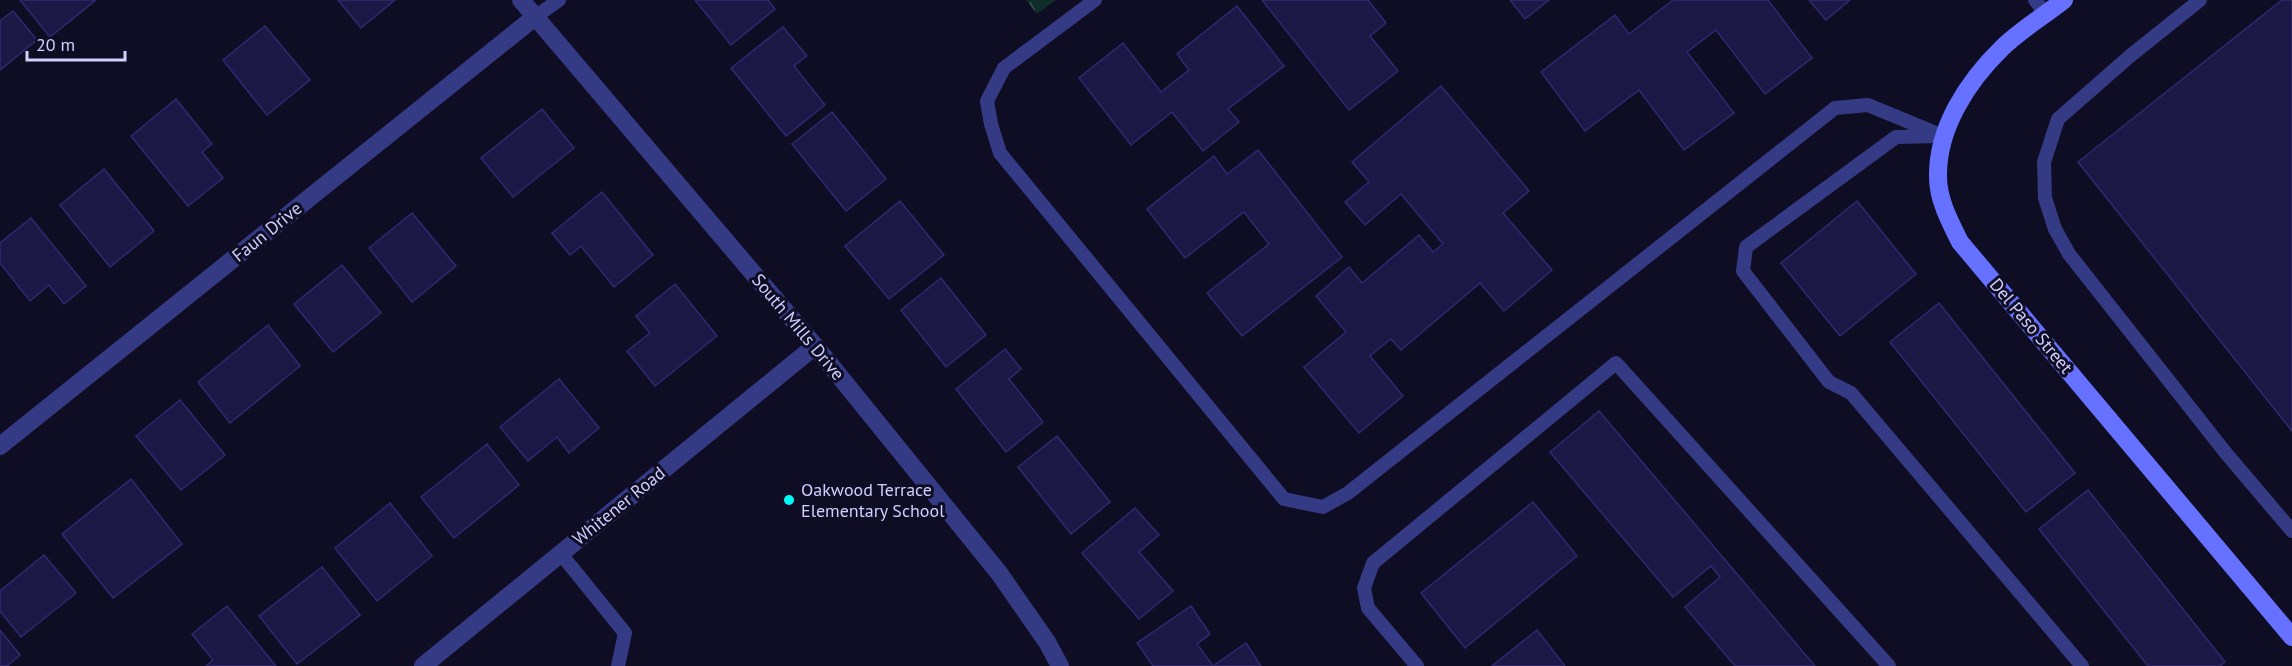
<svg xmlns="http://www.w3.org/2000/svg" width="2292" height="666" font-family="'PT Sans',sans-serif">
	<defs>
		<pattern id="forest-firs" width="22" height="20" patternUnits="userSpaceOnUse" patternTransform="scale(1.5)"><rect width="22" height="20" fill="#0f2e2a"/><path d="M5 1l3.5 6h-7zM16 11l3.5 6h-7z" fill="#314b4a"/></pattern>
	</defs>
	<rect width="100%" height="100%" fill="#0e0d23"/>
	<path fill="url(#forest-firs)" d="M 1026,0 L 1056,0 L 1037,14 Z"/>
	<g fill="#1c1845" stroke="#302972" stroke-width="1.5">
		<path d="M 20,0 L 96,0 L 50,37 Z"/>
		<path d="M 338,0 L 395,0 L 361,28 Z"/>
		<path d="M 695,0 L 768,0 L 775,9 L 731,45 Z"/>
		<path d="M 1262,0 L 1368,0 L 1386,23 L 1370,36 L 1398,71 L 1349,110 Z"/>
		<path d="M 1510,0 L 1549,0 L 1525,19 Z"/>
		<path d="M 1673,0 L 1768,0 L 1812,58 L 1765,94 L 1716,30 L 1687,52 L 1734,113 L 1684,150 L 1639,90 L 1585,131 L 1541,72 L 1615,15 L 1629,34 Z"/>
		<path d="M 1809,0 L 1850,0 L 1826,20 Z"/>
		<path d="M 2282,0 L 2292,0 L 2292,431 L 2078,162 Z"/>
		<path d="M 1237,6 L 1284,66 L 1228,109 L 1239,122 L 1203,151 L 1172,112 L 1131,145 L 1079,78 L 1123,43 L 1161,92 L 1189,70 L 1177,54 Z"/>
		<path d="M 13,11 L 37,40 L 0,70 L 0,21 Z"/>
		<path d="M 265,26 L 310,80 L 267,115 L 223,60 Z"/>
		<path d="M 783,27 L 807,56 L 794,66 L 825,105 L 786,136 L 731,68 Z"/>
		<path d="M 1441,86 L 1529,191 L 1503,213 L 1552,270 L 1504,311 L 1480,283 L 1401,350 L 1391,339 L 1370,356 L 1403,396 L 1359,433 L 1304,367 L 1346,332 L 1316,296 L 1349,267 L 1362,283 L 1419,235 L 1433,252 L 1443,244 L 1401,194 L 1365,225 L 1345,202 L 1369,182 L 1352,162 Z"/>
		<path d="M 176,99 L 212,144 L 202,152 L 223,178 L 188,206 L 131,136 Z"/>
		<path d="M 542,109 L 574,148 L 513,197 L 481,158 Z"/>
		<path d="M 832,112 L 886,179 L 846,211 L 792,144 Z"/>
		<path d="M 1258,150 L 1342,257 L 1242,336 L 1207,293 L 1269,244 L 1244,212 L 1185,258 L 1147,209 L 1214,156 L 1227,174 Z"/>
		<path d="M 104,169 L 154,231 L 110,267 L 60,205 Z"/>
		<path d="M 602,192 L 653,255 L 614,287 L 581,246 L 570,255 L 552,233 Z"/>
		<path d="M 900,201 L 944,255 L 889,299 L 845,246 Z"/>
		<path d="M 1857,201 L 1916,274 L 1840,336 L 1781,263 Z"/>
		<path d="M 412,213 L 456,266 L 412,302 L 369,248 Z"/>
		<path d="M 31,218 L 86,286 L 64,304 L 49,285 L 30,301 L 0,263 L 0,243 Z"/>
		<path d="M 342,265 L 381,313 L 333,352 L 294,304 Z"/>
		<path d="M 941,278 L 986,335 L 946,367 L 901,310 Z"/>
		<path d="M 675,284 L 717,336 L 655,386 L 627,351 L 650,333 L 636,316 Z"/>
		<path d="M 1939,303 L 2075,473 L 2026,512 L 1890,342 Z"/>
		<path d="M 268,325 L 300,366 L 230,423 L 198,382 Z"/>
		<path d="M 1005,349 L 1021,369 L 1009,379 L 1043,422 L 1006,452 L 956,389 Z"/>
		<path d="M 559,379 L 599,428 L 569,453 L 557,437 L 528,461 L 500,427 Z"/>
		<path d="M 180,400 L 225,455 L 181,490 L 136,436 Z"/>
		<path d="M 1599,411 L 1815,666 L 1735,666 L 1685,607 L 1720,577 L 1711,566 L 1673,597 L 1550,452 Z"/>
		<path d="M 1057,436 L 1110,502 L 1071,534 L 1018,467 Z"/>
		<path d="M 487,444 L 519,485 L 454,538 L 421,497 Z"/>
		<path d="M 131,479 L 182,544 L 113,598 L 62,534 Z"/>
		<path d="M 2088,490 L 2225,662 L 2220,666 L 2148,666 L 2039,529 Z"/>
		<path d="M 1533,502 L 1577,556 L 1465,648 L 1421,593 Z"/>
		<path d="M 390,503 L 432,556 L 377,601 L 335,548 Z"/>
		<path d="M 1135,508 L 1159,535 L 1139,552 L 1173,591 L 1139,619 L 1082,553 Z"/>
		<path d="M 44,555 L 76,593 L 21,637 L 0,611 L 0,591 Z"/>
		<path d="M 322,567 L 360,615 L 297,664 L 259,616 Z"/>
		<path d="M 227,606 L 276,666 L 206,666 L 213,660 L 192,634 Z"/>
		<path d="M 1191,606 L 1210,634 L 1197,644 L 1213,666 L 1153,666 L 1137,643 Z"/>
		<path d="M 0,630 L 20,655 L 7,666 L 0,666 Z"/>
		<path d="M 1537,630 L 1565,666 L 1492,666 Z"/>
		<path d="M 1246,643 L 1261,666 L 1213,666 Z"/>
	</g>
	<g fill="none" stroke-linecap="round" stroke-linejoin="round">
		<g stroke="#353a85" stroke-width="14">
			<path d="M 1095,0 L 1004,68 L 987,101 L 991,124 L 1000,153 L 1284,499 L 1323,507 L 1348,493 L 1835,108 L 1868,105 L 1943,136"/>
			<path d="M 2035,0 L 2046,14"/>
			<path d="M 2200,0 L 2130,56 L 2058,119 L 2044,162 L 2045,198 L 2055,229 L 2069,254 L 2225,452 L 2292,531"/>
			<path d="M 535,17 L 559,0"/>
			<path d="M 1938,136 L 1896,137 L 1746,247 L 1743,271 L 1829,382 L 1851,393 L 2082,666"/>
			<path d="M 561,554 L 625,633 L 618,666"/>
			<path d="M 1417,666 L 1368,608 L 1364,588 L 1373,563 L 1616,363 L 1889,666"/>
		</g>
		<g stroke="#353a85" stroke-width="18">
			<path d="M 521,0 L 815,346 L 999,573 L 1047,642 L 1060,666"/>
			<path d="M 0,446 L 535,17"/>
			<path d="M 423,666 L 815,346"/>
		</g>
		<path stroke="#6672ff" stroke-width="18" d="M 2064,0 C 2044,16 2020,30 2002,48 C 1968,81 1937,128 1938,177 C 1938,200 1950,222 1960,242 L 2292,637"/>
	</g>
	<circle fill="#00fafa" stroke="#0e0d23" stroke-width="2" cx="789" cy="500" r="6"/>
	<g text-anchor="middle" stroke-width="6" stroke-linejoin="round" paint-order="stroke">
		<g font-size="18" fill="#d0cfff" stroke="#0e0d23">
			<text transform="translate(267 232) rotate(-39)" y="6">Faun Drive</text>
			<text transform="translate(2031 326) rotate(50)" y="6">Del Paso Street</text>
			<text transform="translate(798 327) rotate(50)" y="6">South Mills Drive</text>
			<text transform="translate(619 506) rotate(-39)" y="6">Whitener Road</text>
		</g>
		<g font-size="18" fill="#d0cfff" stroke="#0e0d23" text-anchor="start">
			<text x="801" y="496">Oakwood Terrace<tspan x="801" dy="21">Elementary School</tspan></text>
		</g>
	</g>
	<path d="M27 51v9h98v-9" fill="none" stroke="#d0cfff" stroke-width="3"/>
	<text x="36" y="51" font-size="18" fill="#d0cfff" stroke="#0e0d23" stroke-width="4.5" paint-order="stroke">20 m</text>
</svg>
